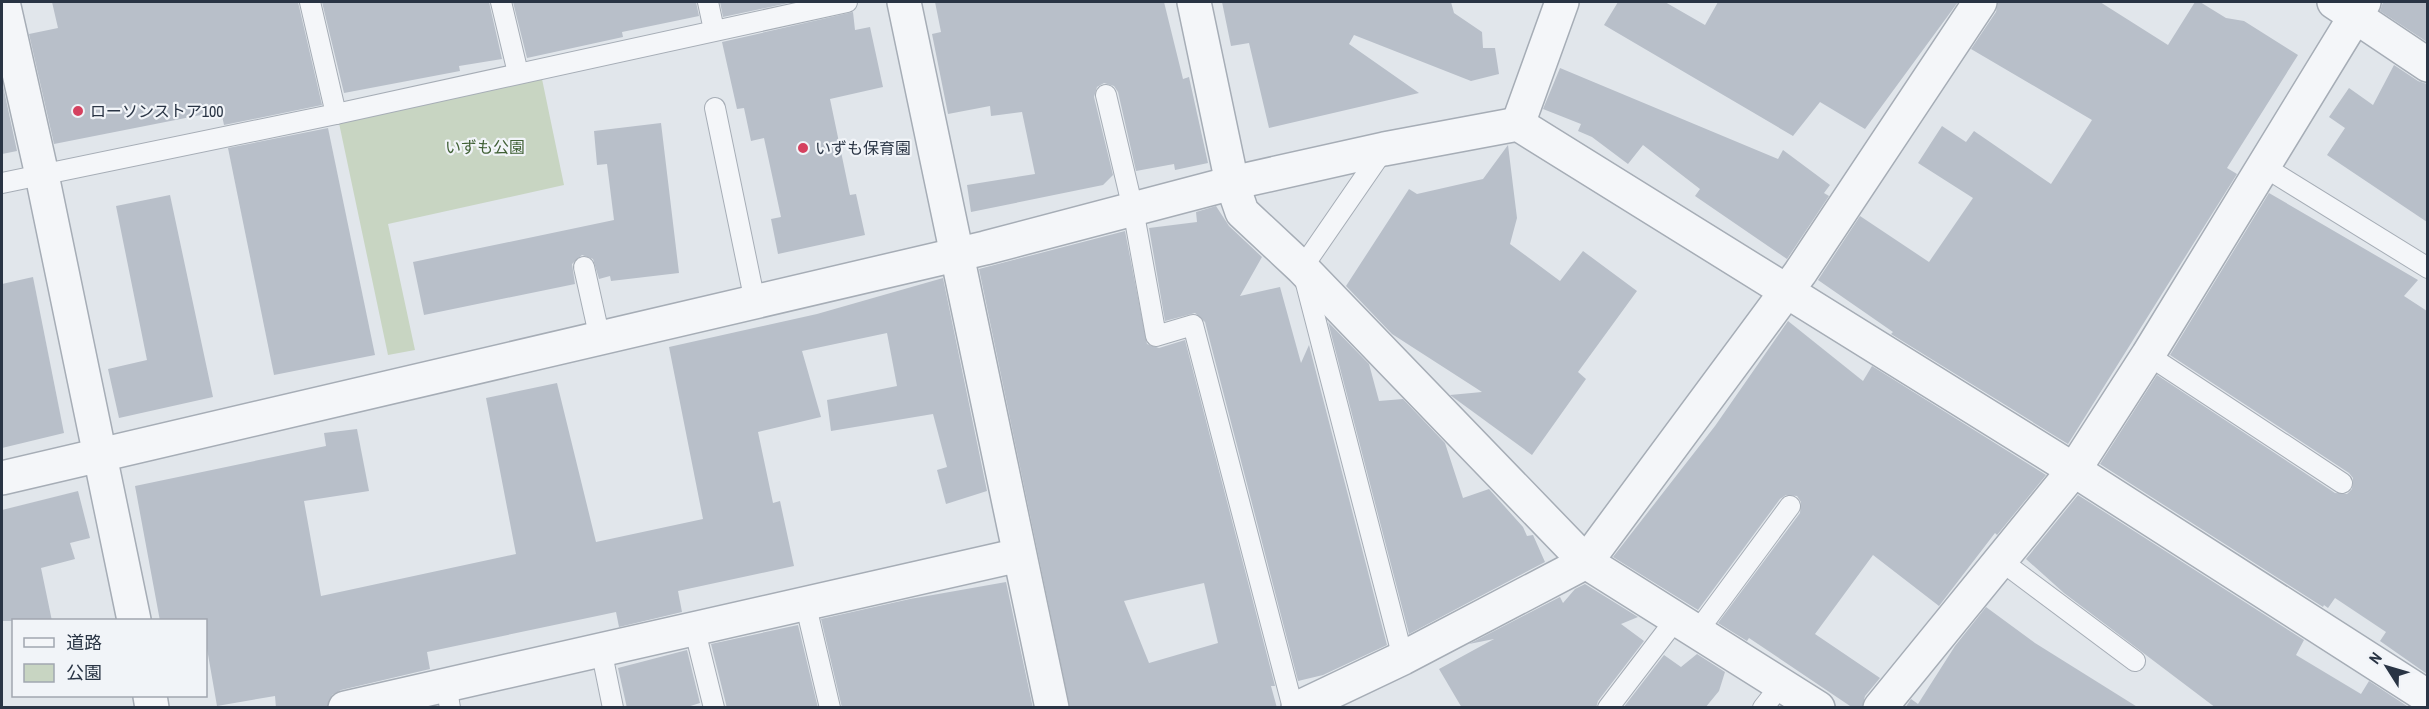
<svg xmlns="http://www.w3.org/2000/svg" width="2429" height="709" font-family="'Archivo Narrow','Noto Sans JP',sans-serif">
	<rect width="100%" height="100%" fill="#e1e6eb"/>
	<path fill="#c8d5c2" d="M 542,79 L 564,185 L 388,224 L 415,350 L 388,355 L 339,123 Z"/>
	<g fill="#b8bfc9" fill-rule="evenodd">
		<path d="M 52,2 L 298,2 L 322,105 L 224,125 L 221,111 L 54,144 L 29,34 L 58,28 Z"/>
		<path d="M 322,2 L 489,2 L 502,59 L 459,66 L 460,71 L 344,93 Z"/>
		<path d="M 513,2 L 696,2 L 699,16 L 622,32 L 623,37 L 527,58 Z"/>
		<path d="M 720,2 L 793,2 L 723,17 Z"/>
		<path d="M 935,2 L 1164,2 L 1183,79 L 1189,77 L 1208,163 L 1175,170 L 1174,164 L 1136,171 L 1118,92 L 1114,86 L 1104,83 L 1097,87 L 1094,97 L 1113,175 L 1103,185 L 971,212 L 967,185 L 1035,174 L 1022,112 L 991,116 L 990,106 L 948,114 L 932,34 L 941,32 Z"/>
		<path d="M 1222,2 L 1451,2 L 1454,13 L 1482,32 L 1483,48 L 1495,48 L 1499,74 L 1471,81 L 1354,35 L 1349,44 L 1419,93 L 1269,128 L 1249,43 L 1231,46 Z"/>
		<path d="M 1618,2 L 1665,2 L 1705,25 L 1718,2 L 1958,2 L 1865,129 L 1820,102 L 1793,136 L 1604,25 Z"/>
		<path d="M 1998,2 L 2100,2 L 2168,45 L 2195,2 L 2200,2 L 2226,18 L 2244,21 L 2298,55 L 2227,168 L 2237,174 L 2068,444 L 1891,334 L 1893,332 L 1818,280 L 1860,216 L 1929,262 L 1973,198 L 1918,163 L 1942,126 L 1966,142 L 1974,131 L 2051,184 L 2092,120 L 1971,49 L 1996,12 Z"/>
		<path d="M 2383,2 L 2427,2 L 2427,42 L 2380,11 Z"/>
		<path d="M 853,12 L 855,30 L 870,27 L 883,87 L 830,99 L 850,195 L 856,194 L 865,235 L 778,254 L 771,219 L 781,217 L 764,138 L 751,141 L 744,108 L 737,109 L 722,42 Z"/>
		<path d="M 2394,65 L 2418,81 L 2427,84 L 2427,222 L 2327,155 L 2345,128 L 2329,117 L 2349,88 L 2373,105 Z"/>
		<path d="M 1560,68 L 1778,159 L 1783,150 L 1830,185 L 1824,193 L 1829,196 L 1787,259 L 1695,196 L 1700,189 L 1643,145 L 1628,164 L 1592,137 L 1578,131 L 1581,124 L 1543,109 Z"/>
		<path d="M 2,81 L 17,151 L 2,154 Z"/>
		<path d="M 661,123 L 679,273 L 611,281 L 610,276 L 599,279 L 593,259 L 582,255 L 572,264 L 575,284 L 424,315 L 413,262 L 614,220 L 607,164 L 597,165 L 594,131 Z"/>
		<path d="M 328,128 L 375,355 L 274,375 L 228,148 Z"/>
		<path d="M 1508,145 L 1517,218 L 1510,244 L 1560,281 L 1583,251 L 1637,291 L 1578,372 L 1586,379 L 1532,455 L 1450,395 L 1482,392 L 1392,334 L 1346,286 L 1409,189 L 1417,194 L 1483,179 Z"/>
		<path d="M 2269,193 L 2418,280 L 2404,296 L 2427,311 L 2427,674 L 2380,641 L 2386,632 L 2335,598 L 2328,608 L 2324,605 L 2323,607 L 2100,464 L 2157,375 L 2335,493 L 2347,494 L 2352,489 L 2353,478 L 2349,473 L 2170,355 Z"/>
		<path d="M 170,195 L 213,397 L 119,418 L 108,369 L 147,360 L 116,206 Z"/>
		<path d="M 1216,206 L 1229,226 L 1262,257 L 1240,296 L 1280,287 L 1301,363 L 1309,345 L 1387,645 L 1323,675 L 1298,681 L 1205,322 L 1195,313 L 1165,321 L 1149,228 L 1197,222 L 1196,212 Z"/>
		<path d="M 1125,231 L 1147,344 L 1159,348 L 1185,340 L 1275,686 L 1271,686 L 1277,708 L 1070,708 L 979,269 ZM 1204,583 L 1218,643 L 1149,663 L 1124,601 Z"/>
		<path d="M 33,277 L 64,433 L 2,448 L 2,284 Z"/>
		<path d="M 943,278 L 987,491 L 946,504 L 937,470 L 947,467 L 933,414 L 831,431 L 827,400 L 897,386 L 887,333 L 802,351 L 821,417 L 758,432 L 773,503 L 780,501 L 794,566 L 678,591 L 682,612 L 619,627 L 616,612 L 427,652 L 430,669 L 341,690 L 332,695 L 327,708 L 276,708 L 275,696 L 217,706 L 206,643 L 206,621 L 160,621 L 135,486 L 326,446 L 324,433 L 357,429 L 369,491 L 304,501 L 321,596 L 516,554 L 486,398 L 557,383 L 596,542 L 703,519 L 669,347 L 817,314 Z"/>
		<path d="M 1788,321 L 1863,381 L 1872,366 L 2046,475 L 1997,535 L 1995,533 L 1939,606 L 1873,555 L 1815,634 L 1880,678 L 1865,696 L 1862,708 L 1853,708 L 1749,638 L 1747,641 L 1718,623 L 1800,513 L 1801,502 L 1797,496 L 1786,495 L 1780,499 L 1698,610 L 1613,557 L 1715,426 Z"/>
		<path d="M 1328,322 L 1369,364 L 1379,401 L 1403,399 L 1445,443 L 1463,498 L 1489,489 L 1523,527 L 1527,536 L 1533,535 L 1545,562 L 1409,634 Z"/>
		<path d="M 78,491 L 90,538 L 70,543 L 75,559 L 41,568 L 52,621 L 2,621 L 2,510 Z"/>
		<path d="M 2078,495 L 2304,640 L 2296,655 L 2361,694 L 2369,681 L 2410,708 L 2216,708 L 2064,593 L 2026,559 Z"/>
		<path d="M 1006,582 L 1033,708 L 842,708 L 821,619 L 910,599 Z"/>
		<path d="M 1585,584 L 1638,617 L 1621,624 L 1644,641 L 1598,701 L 1596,708 L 1462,708 L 1439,669 L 1494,639 L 1469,644 L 1560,597 L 1563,603 L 1575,589 Z"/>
		<path d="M 1986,607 L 2035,643 L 2139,708 L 1905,708 L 1911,699 L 1918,704 L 1955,646 Z"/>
		<path d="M 798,625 L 818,708 L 727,708 L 711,644 Z"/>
		<path d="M 687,650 L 700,703 L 684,708 L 627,708 L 618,668 Z"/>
		<path d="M 1697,654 L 1725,672 L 1719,691 L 1705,708 L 1623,708 L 1664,655 L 1681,667 Z"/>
	</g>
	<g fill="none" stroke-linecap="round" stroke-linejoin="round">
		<g stroke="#a6adb6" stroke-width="22">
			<g id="lane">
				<path d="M 310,2 L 336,114"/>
				<path d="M 501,2 L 518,73"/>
				<path d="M 708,2 L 714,30"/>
				<path d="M 1106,95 L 1133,209 L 1156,336 L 1193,325 L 1293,708"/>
				<path d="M 715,108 L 755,302"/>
				<path d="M 1384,149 L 1302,268 L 1403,658"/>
				<path d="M 2263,166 L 2428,268"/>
				<path d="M 2,183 L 336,114 L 847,2"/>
				<path d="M 584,267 L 600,339"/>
				<path d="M 2148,355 L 2342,483"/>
				<path d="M 2000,560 L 2135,661"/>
				<path d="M 805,602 L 830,708"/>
				<path d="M 694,627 L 714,708"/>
				<path d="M 1697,632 L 1790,506"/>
				<path d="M 601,649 L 613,708"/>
				<path d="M 446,684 L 450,708"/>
				<path d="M 1608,708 L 1676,619"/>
				<path d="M 1763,708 L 1781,685"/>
			</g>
		</g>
		<g stroke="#a6adb6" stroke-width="36">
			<g id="street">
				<path d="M 3,2 L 42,175 L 134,620"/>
				<path d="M 904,2 L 1052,708"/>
				<path d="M 1194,2 L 1232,183 L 1242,212 L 1302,268 L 1586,562 L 1818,708"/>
				<path d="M 2334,2 L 2428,65"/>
				<path d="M 1518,124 L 1562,2"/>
				<path d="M 2,478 L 985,248 L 1232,183 L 1384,149 L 1518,124 L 2074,470 L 2428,697"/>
				<path d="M 150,696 L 152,708"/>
				<path d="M 345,708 L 1019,555"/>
				<path d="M 1298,708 L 1403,658 L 1586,562 L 1800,273 L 1980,2"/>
				<path d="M 1880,708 L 2074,470 L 2148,355 L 2364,2"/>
			</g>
		</g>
		<use href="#lane" stroke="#f4f6f9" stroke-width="20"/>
		<use href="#street" stroke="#f4f6f9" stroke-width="33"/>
	</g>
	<g fill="#d5415f" stroke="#f1f4f8" stroke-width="2">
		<circle cx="78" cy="111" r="6"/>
		<circle cx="803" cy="148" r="6"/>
	</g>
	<g text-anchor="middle" stroke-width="4.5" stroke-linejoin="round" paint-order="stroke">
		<g font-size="16" fill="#293444" stroke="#f1f4f8" text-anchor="start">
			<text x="90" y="117">ローソンストア100</text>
			<text x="815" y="154">いずも保育園</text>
		</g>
		<g font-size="16" fill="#406035" stroke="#f1f4f8">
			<text x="485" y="153">いずも公園</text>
		</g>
	</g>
	<rect width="2429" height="709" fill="none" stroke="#293444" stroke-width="6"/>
	<rect x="12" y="619" width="195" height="78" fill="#f1f4f8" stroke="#a1a7b0" stroke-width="1.5"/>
	<rect x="24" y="638" width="30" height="9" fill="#f4f6f9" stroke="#a1a7b0" stroke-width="1.5"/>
	<text x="66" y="649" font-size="18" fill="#293444">道路</text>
	<rect x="24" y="664" width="30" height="18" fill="#c8d5c2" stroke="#a1a7b0" stroke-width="1.5"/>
	<text x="66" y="679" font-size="18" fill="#293444">公園</text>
	<g transform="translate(2387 667) rotate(307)" stroke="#f1f4f8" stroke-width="4.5" paint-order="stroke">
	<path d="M0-4.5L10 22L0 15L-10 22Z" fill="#293444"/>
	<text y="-9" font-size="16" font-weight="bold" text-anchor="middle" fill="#293444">N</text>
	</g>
</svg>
